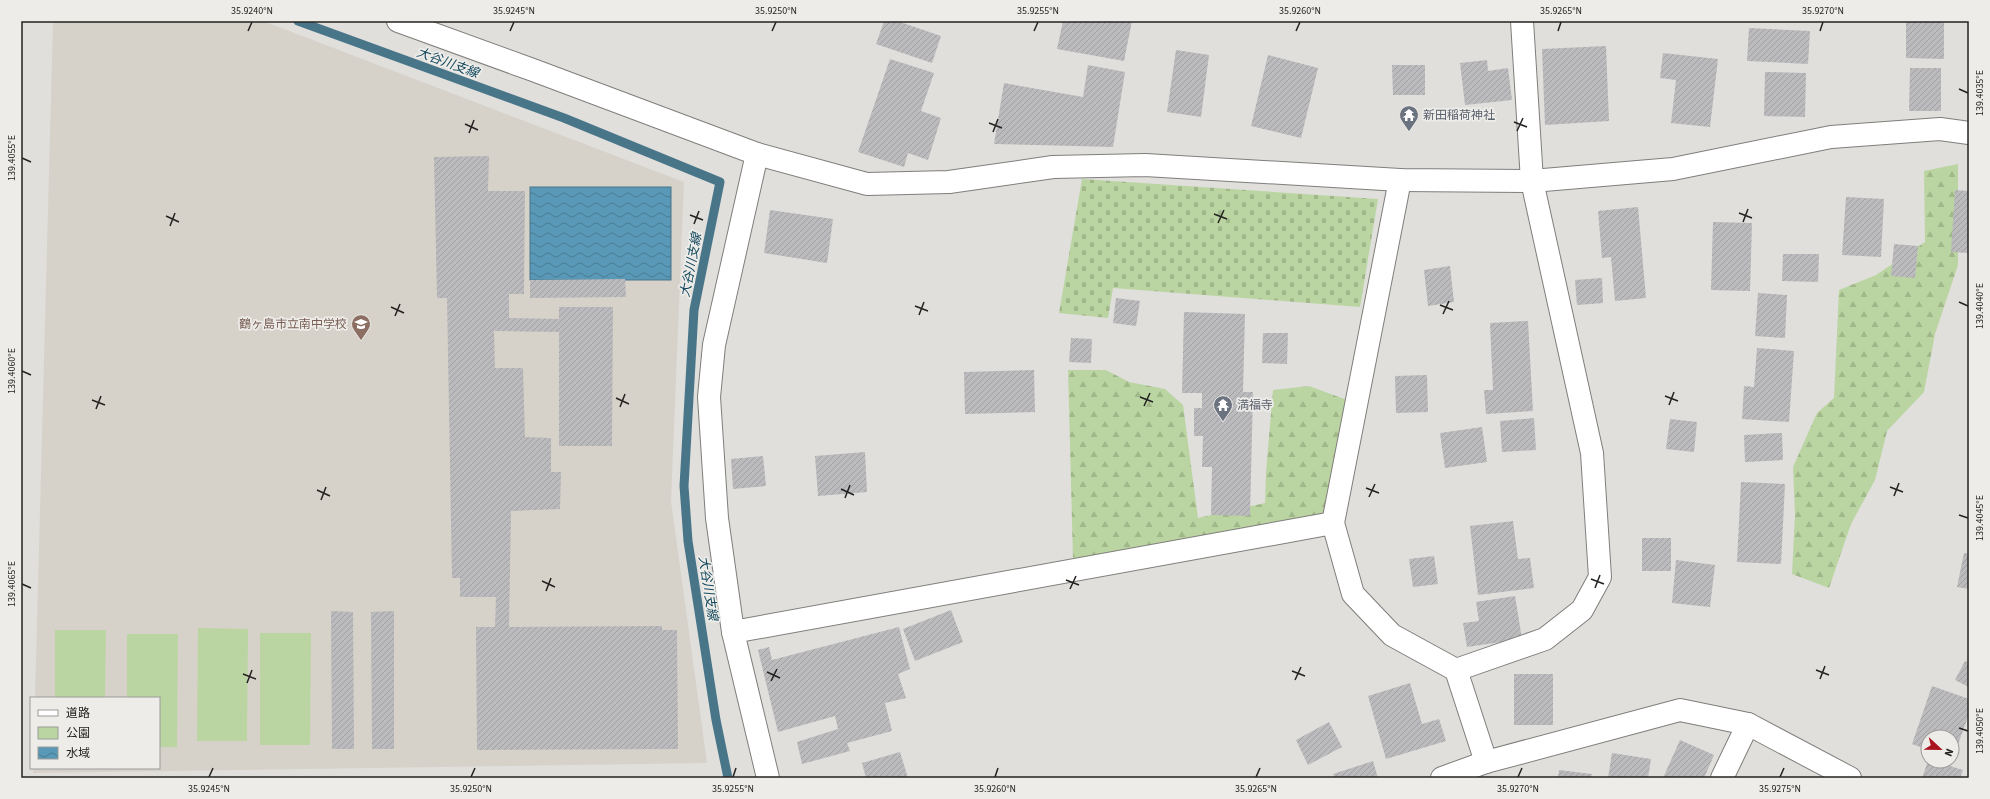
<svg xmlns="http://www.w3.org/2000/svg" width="1990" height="799" font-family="'Source Sans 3','Noto Sans JP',sans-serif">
	<defs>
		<pattern id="forest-firs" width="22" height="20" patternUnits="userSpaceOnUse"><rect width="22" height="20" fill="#bad5a1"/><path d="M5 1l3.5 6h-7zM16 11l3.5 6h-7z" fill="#a0b78a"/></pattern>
		<pattern id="cemetery-stones" width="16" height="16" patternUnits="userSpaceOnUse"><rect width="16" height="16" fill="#bad5a1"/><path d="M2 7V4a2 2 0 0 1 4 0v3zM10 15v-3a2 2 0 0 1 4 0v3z" fill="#a0b78a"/></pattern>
		<pattern id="water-waves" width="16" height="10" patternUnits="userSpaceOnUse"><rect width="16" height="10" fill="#5998b6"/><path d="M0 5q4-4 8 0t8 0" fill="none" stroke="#497c94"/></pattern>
		<pattern id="building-hatch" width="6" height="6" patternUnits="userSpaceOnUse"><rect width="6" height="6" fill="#bbbbbd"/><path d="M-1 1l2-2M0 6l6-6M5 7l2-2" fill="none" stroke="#a0a0a2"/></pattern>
	</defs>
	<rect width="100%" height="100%" fill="#e0dfdc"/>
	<path fill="#d7d2c9" d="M 53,21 L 263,21 L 684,182 L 671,501 L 707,763 L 33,773 L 33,768 L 159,768 L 159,698 L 35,698 Z"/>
	<g fill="url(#forest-firs)">
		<path d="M 1958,164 L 1958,265 L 1935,334 L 1924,392 L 1887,431 L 1875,480 L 1851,524 L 1829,588 L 1792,574 L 1795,514 L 1793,467 L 1817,413 L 1834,398 L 1839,290 L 1876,275 L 1925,242 L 1924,171 Z"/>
		<path d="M 1068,370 L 1106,370 L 1129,382 L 1165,389 L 1183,405 L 1198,518 L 1265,503 L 1266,472 L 1273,390 L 1309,386 L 1347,400 L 1325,518 L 1073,559 Z"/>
	</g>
	<path fill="url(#cemetery-stones)" d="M 1082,179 L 1378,199 L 1360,307 L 1113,288 L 1108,318 L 1059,313 Z"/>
	<g fill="#bad5a1">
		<path d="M 198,628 L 248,629 L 247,741 L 197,741 Z"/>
		<path d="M 55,630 L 106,630 L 105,698 L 55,698 Z"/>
		<path d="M 260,633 L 311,633 L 310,745 L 260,745 Z"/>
		<path d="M 127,634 L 178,634 L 177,747 L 159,747 L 159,698 L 127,698 Z"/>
	</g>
	<rect fill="url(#water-waves)" stroke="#497589" x="530" y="187" width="141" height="93"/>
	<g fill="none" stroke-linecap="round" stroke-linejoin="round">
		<path stroke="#497589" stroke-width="9" d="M 298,21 L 564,118 L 720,182 L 694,310 L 684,486 L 688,541 L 716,720 L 728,778"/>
	</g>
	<g fill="url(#building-hatch)">
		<path d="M 884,21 L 897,21 L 941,36 L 932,63 L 876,44 Z"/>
		<path d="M 1063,21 L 1132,21 L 1124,61 L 1057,49 Z"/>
		<path d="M 1906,21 L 1944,21 L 1944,59 L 1906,58 Z"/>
		<path d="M 1749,28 L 1810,31 L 1808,64 L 1747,61 Z"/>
		<path d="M 1606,46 L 1609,121 L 1545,125 L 1542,49 Z"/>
		<path d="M 1176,50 L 1209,55 L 1201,117 L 1167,112 Z"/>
		<path d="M 1663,53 L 1718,59 L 1710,127 L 1671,123 L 1676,80 L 1660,78 Z"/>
		<path d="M 1268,55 L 1318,68 L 1301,138 L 1251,126 Z"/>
		<path d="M 890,59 L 934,73 L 921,111 L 941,118 L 928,160 L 908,153 L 904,167 L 858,152 Z"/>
		<path d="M 1487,60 L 1488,71 L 1508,68 L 1512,100 L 1465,105 L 1460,63 Z"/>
		<path d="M 1088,65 L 1125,72 L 1113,147 L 994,144 L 1004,83 L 1083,97 Z"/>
		<path d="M 1392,65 L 1425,65 L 1425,95 L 1393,95 Z"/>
		<path d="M 1910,68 L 1941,68 L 1941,111 L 1909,111 Z"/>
		<path d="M 1765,72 L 1806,73 L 1805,117 L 1764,116 Z"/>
		<path d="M 489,156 L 488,191 L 525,191 L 524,294 L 509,294 L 509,318 L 559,319 L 559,307 L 613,307 L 612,446 L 559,446 L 559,332 L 494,331 L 495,368 L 523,368 L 525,437 L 551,438 L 551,472 L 561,472 L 560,509 L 511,511 L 509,627 L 662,626 L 662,630 L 677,630 L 678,749 L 477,750 L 476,627 L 495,627 L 496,597 L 460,597 L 460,578 L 452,578 L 447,298 L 437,298 L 434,157 Z"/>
		<path d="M 1955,190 L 1969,191 L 1969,253 L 1951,252 Z"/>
		<path d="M 1846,197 L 1884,199 L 1881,257 L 1842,255 Z"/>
		<path d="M 1638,207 L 1646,298 L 1615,301 L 1611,257 L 1602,258 L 1598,211 Z"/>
		<path d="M 770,210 L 833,219 L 827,263 L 764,253 Z"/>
		<path d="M 1713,222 L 1752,223 L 1750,291 L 1711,290 Z"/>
		<path d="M 1894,244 L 1918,246 L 1915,278 L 1891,276 Z"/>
		<path d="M 1783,254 L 1819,254 L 1818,282 L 1782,281 Z"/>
		<path d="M 1450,266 L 1454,302 L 1428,306 L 1424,270 Z"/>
		<path d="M 1602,278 L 1603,303 L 1577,305 L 1575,280 Z"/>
		<path d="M 625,279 L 626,297 L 530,298 L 530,280 Z"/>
		<path d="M 1758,293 L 1787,295 L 1785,338 L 1755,336 Z"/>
		<path d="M 1116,298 L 1140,301 L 1136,326 L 1113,323 Z"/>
		<path d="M 1184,312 L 1245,314 L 1243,392 L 1253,392 L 1250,516 L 1211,515 L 1212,467 L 1202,467 L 1203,436 L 1194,436 L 1194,408 L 1202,408 L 1202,393 L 1182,393 Z"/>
		<path d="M 1528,321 L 1533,411 L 1486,414 L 1484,390 L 1493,390 L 1490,323 Z"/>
		<path d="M 1263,333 L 1288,333 L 1287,364 L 1262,363 Z"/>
		<path d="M 1071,338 L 1092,339 L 1091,363 L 1069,362 Z"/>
		<path d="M 1757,348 L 1794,351 L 1789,422 L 1742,419 L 1744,386 L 1754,387 Z"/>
		<path d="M 1034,370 L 1035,412 L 965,414 L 964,372 Z"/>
		<path d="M 1427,375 L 1428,412 L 1396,413 L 1395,376 Z"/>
		<path d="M 1534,418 L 1536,450 L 1502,452 L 1500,421 Z"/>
		<path d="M 1670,419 L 1697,422 L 1694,452 L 1666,449 Z"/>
		<path d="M 1482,427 L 1487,462 L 1445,468 L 1440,433 Z"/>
		<path d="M 1782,433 L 1783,460 L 1745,462 L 1744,435 Z"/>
		<path d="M 865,452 L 867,492 L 818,496 L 815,456 Z"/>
		<path d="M 763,456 L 766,486 L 733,489 L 731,459 Z"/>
		<path d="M 1741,482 L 1785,484 L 1781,564 L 1737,562 Z"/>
		<path d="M 1513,521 L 1518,559 L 1530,558 L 1534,588 L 1478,595 L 1470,526 Z"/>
		<rect x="1642" y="538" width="29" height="33"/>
		<path d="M 1964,553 L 1969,554 L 1969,589 L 1957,587 Z"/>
		<path d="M 1434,556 L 1438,584 L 1413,587 L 1409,559 Z"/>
		<path d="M 1676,560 L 1715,565 L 1710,607 L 1672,603 Z"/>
		<path d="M 1515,596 L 1522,639 L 1467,647 L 1463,623 L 1479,621 L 1476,602 Z"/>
		<path d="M 951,610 L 963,642 L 915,661 L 903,629 Z"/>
		<path d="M 331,611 L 353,612 L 354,749 L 332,749 Z"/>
		<path d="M 394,611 L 394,749 L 372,749 L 371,612 Z"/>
		<path d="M 899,627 L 910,669 L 898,674 L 906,698 L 885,703 L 892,731 L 847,743 L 850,751 L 802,764 L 797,742 L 838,729 L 835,716 L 778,732 L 758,650 L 769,647 L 772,660 Z"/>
		<path d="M 1965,661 L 1969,663 L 1969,687 L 1955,680 Z"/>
		<rect x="1514" y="674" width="39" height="51"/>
		<path d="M 1410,683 L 1422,724 L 1439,719 L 1446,741 L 1386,759 L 1368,696 Z"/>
		<path d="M 1932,686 L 1969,699 L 1969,714 L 1952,761 L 1952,737 L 1928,737 L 1928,750 L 1912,744 Z"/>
		<path d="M 1329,722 L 1342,747 L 1308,765 L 1296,740 Z"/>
		<path d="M 1680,740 L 1714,755 L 1704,778 L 1663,778 Z"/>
		<path d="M 900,752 L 908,778 L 866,778 L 862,763 Z"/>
		<path d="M 1612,753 L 1651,759 L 1648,778 L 1608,778 Z"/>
		<path d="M 1373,761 L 1378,778 L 1335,778 L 1333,774 Z"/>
		<path d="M 1928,761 L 1934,761 L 1963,770 L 1960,778 L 1922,778 Z"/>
		<path d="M 1559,770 L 1592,774 L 1591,778 L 1558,778 Z"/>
	</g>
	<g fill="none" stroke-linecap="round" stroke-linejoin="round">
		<g stroke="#807e7c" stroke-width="24">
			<g id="street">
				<path d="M 757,154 L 714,345 L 709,397 L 717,518 L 733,632 L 768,778"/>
				<path d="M 1400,180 L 1333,523 L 1353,594 L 1392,635 L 1456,670 L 1486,762"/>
				<path d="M 733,632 L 1333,523"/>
				<path d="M 1456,670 L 1545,639 L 1582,610 L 1600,577 L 1592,453 L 1532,181 L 1522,21"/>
				<path d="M 1442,778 L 1486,762 L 1680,710 L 1748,724 L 1850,778"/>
				<path d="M 1722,778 L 1748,724"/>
			</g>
		</g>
		<g stroke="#807e7c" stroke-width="24">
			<path id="secondary" d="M 398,21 L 533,70 L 757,154 L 867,184 L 949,182 L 1053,167 L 1145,165 L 1400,180 L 1532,181 L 1673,169 L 1831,137 L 1940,129 L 1969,133"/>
		</g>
		<use href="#street" stroke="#fff" stroke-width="22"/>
		<use href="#secondary" stroke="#fff" stroke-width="22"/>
	</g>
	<path fill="none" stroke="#232221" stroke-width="1.5" d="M 248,31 L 252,22M 510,31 L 514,22M 772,31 L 776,22M 1034,31 L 1038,22M 1296,31 L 1300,22M 1558,31 L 1561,22M 1820,31 L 1823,22M 1959,89 L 1968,93M 1514,122 L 1527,127M 989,123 L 1002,128M 465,124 L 478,130M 1517,131 L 1523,118M 993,132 L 998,119M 469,133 L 474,120M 22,158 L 31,162M 1739,213 L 1752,218M 1214,214 L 1227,219M 690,215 L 703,220M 166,216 L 179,222M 1743,222 L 1748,209M 1218,223 L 1224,210M 694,224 L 699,211M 170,226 L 175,213M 1959,302 L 1968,306M 1440,305 L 1453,310M 915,306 L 928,311M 391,307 L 404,313M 1443,314 L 1449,301M 919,315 L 924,302M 395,316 L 400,304M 22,371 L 31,375M 1665,396 L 1678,401M 1140,397 L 1153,402M 616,398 L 629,404M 92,400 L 105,405M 1669,405 L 1674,392M 1144,406 L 1150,393M 620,407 L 625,394M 96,409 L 101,396M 1890,487 L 1903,492M 1366,488 L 1379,493M 841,489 L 854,495M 317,490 L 330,496M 1894,496 L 1899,483M 1369,497 L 1375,484M 845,498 L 850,485M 321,500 L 326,487M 1959,515 L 1968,518M 1591,579 L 1604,584M 1066,580 L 1079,585M 542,581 L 555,587M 22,584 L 31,588M 1595,588 L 1600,575M 1070,589 L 1076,576M 546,591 L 551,578M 1816,670 L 1829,675M 1292,671 L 1305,676M 767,672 L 780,678M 243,674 L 256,679M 1820,679 L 1825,666M 1295,680 L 1301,667M 771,681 L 777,669M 247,683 L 252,670M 1959,728 L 1968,731M 209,777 L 213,768M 471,777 L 475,768M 733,777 L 736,768M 995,777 L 998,768M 1256,777 L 1260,768M 1518,777 L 1522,768M 1780,777 L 1784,768"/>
	<defs>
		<g id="temple-pin" transform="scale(1)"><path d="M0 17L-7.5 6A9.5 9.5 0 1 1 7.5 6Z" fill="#6b7280" stroke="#edece9"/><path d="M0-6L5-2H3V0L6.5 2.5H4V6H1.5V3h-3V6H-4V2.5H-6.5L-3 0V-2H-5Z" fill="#fff"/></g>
		<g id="school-pin" transform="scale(1)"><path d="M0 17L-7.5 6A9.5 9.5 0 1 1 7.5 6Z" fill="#8d6e63" stroke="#edece9"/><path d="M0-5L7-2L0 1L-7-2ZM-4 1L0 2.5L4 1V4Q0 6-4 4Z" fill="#fff"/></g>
	</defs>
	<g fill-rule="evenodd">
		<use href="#temple-pin" x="1409" y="115"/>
		<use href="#school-pin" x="361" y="324"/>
		<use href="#temple-pin" x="1223" y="405"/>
	</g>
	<g text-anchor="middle" stroke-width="3.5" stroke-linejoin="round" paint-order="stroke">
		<g font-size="12" fill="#5b616d" stroke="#edece9" text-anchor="start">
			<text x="1423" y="119">新田稲荷神社</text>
			<text x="1237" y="409">満福寺</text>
		</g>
		<g font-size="12" fill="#785e54" stroke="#edece9" text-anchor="end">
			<text x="347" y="328">鶴ヶ島市立南中学校</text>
		</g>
		<g font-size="13" font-style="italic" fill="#13485d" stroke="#edece9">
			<text transform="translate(448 62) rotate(20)" y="5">大谷川支線</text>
			<text transform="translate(690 265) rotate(-79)" y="5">大谷川支線</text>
			<text transform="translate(709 588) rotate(81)" y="5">大谷川支線</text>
		</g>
	</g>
	<rect width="1990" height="799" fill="none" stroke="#edece9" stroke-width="44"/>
	<rect x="30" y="697" width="130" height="72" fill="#edece9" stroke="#9c9b99"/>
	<rect x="38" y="710" width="20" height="6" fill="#ffffff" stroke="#9c9b99"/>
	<text x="66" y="717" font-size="12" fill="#232221">道路</text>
	<rect x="38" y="727" width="20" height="12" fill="#bad5a1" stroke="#9c9b99"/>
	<text x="66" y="737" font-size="12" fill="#232221">公園</text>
	<rect x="38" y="747" width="20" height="12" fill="url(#water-waves)" stroke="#9c9b99"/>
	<text x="66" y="757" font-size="12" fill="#232221">水域</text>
	<g transform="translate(1940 749) rotate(112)"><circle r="19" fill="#edece9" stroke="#9c9b99"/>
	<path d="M0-3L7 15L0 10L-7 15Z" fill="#a91420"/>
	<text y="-6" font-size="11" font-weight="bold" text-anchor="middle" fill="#232221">N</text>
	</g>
	<rect x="22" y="22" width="1946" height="755" fill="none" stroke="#232221" stroke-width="1.5"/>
	<g font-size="10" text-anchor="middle" fill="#232221">
		<text x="252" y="14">35.9240°N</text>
		<text x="514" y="14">35.9245°N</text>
		<text x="776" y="14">35.9250°N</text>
		<text x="1038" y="14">35.9255°N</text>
		<text x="1300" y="14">35.9260°N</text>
		<text x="1561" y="14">35.9265°N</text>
		<text x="1823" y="14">35.9270°N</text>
		<text transform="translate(1979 93) rotate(-90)" y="4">139.4035°E</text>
		<text transform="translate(11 158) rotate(-90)" y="4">139.4055°E</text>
		<text transform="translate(1979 306) rotate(-90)" y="4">139.4040°E</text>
		<text transform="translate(11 371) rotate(-90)" y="4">139.4060°E</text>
		<text transform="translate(1979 518) rotate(-90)" y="4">139.4045°E</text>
		<text transform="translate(11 584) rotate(-90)" y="4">139.4065°E</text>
		<text transform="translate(1979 731) rotate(-90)" y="4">139.4050°E</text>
		<text x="209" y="792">35.9245°N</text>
		<text x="471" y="792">35.9250°N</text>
		<text x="733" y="792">35.9255°N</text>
		<text x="995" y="792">35.9260°N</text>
		<text x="1256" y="792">35.9265°N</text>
		<text x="1518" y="792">35.9270°N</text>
		<text x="1780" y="792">35.9275°N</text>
	</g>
</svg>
